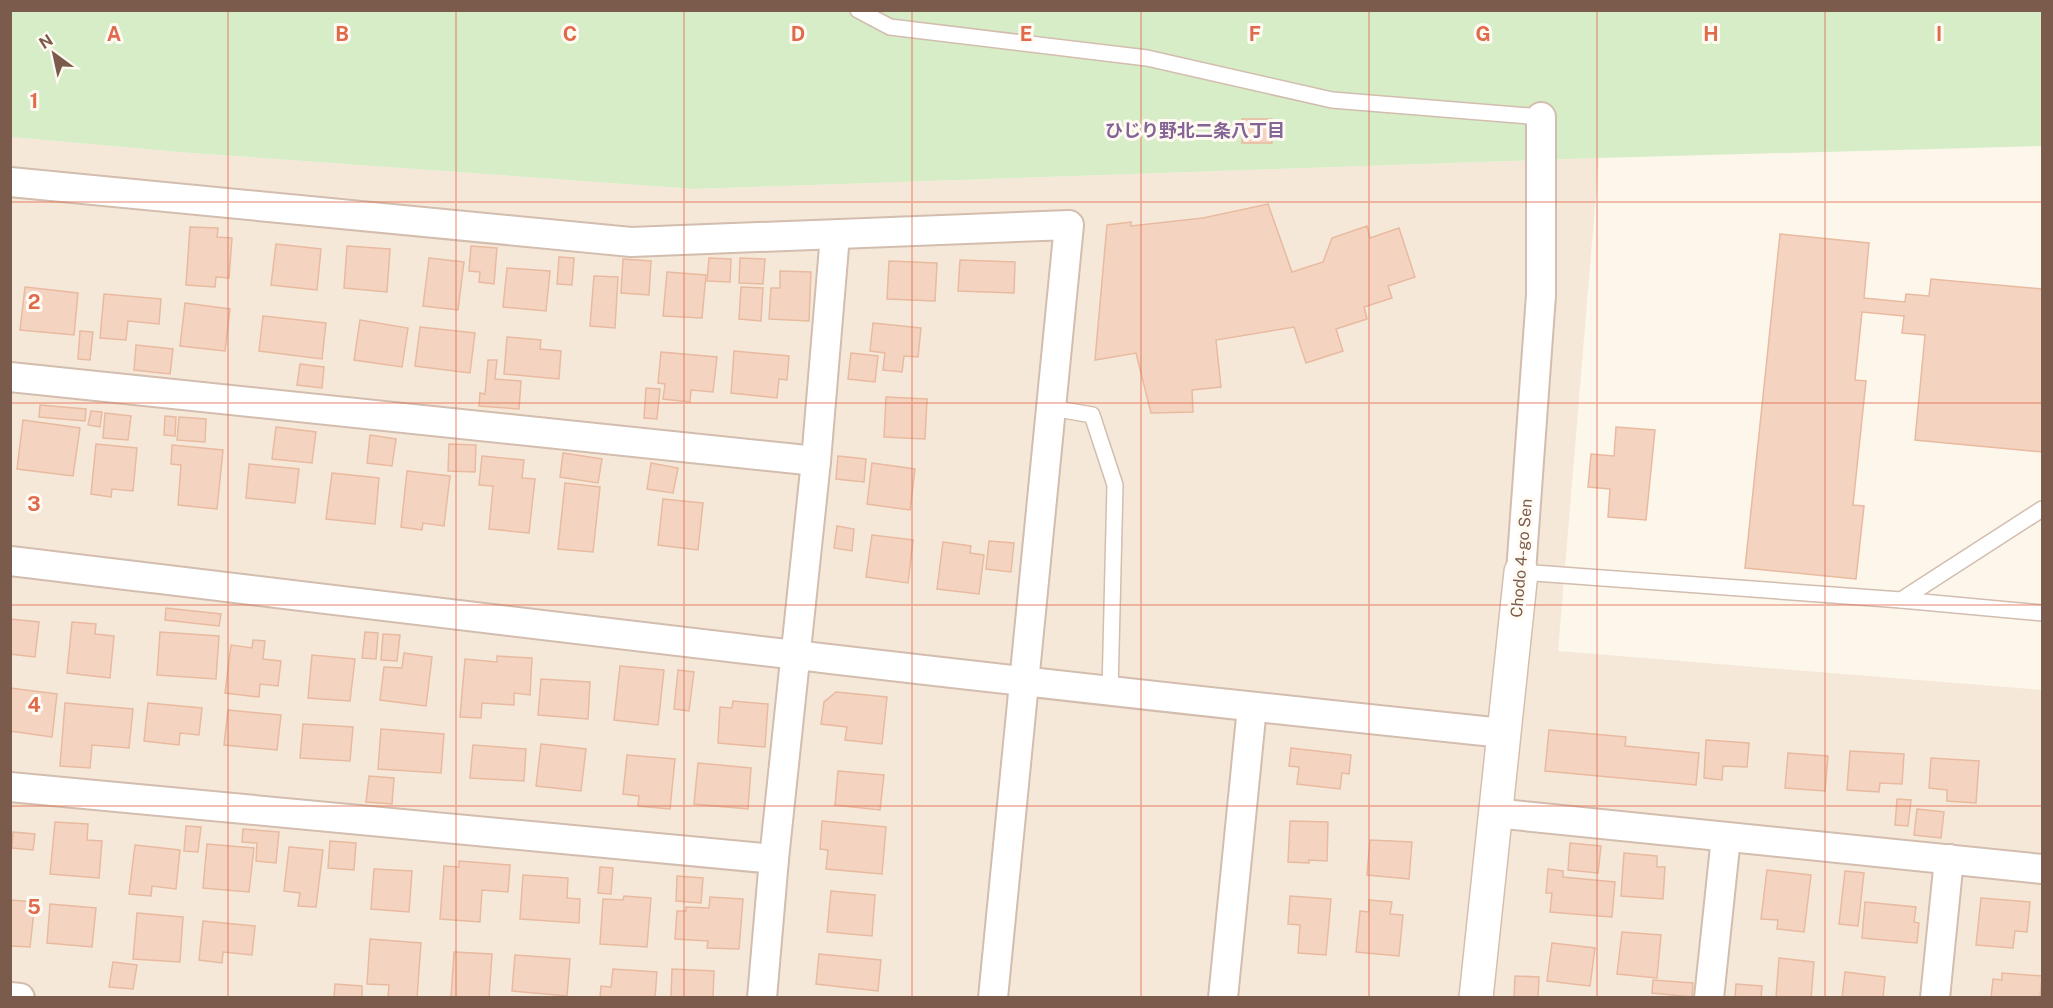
<svg xmlns="http://www.w3.org/2000/svg" width="2053" height="1008" font-family="'Public Sans','Noto Sans JP',sans-serif">
	<rect width="100%" height="100%" fill="#fdf6eb"/>
	<path fill="#f6e8d8" d="M 10,137 L 178,152 L 694,189 L 1599,158 L 1558,651 L 2042,690 L 2042,997 L 11,997 Z"/>
	<path fill="#d7edc7" d="M 10,11 L 2042,11 L 2042,146 L 1599,158 L 694,189 L 178,152 L 11,137 Z"/>
	<g fill="#f4d4c1" stroke="#e8baa0" stroke-width="1.5">
		<rect x="1242" y="119" width="30" height="24"/>
		<path d="M 1268,204 L 1292,272 L 1323,262 L 1332,238 L 1367,226 L 1370,238 L 1399,228 L 1415,277 L 1388,286 L 1392,298 L 1364,307 L 1367,319 L 1336,329 L 1343,351 L 1306,363 L 1294,327 L 1216,340 L 1221,387 L 1192,390 L 1193,412 L 1151,413 L 1136,353 L 1095,360 L 1107,225 L 1131,222 L 1131,226 L 1203,218 Z"/>
		<path d="M 190,227 L 218,228 L 217,237 L 232,238 L 229,278 L 216,277 L 215,287 L 186,285 Z"/>
		<path d="M 1780,234 L 1869,243 L 1864,298 L 1905,302 L 1906,294 L 1929,296 L 1931,279 L 2042,289 L 2042,452 L 1915,440 L 1925,335 L 1902,333 L 1904,316 L 1862,312 L 1855,380 L 1866,381 L 1853,505 L 1864,506 L 1856,579 L 1745,568 Z"/>
		<path d="M 276,244 L 321,249 L 317,290 L 271,285 Z"/>
		<path d="M 347,246 L 390,249 L 387,292 L 344,288 Z"/>
		<path d="M 471,246 L 497,248 L 494,284 L 479,282 L 480,272 L 469,271 Z"/>
		<path d="M 559,257 L 574,258 L 572,285 L 557,284 Z"/>
		<path d="M 429,258 L 464,262 L 458,310 L 423,306 Z"/>
		<path d="M 709,258 L 731,259 L 730,282 L 707,281 Z"/>
		<path d="M 740,258 L 765,259 L 763,284 L 739,283 Z"/>
		<path d="M 623,259 L 651,261 L 649,295 L 621,293 Z"/>
		<path d="M 960,260 L 1015,262 L 1014,293 L 958,291 Z"/>
		<path d="M 889,261 L 937,263 L 935,301 L 887,299 Z"/>
		<path d="M 507,268 L 550,271 L 546,311 L 503,307 Z"/>
		<path d="M 780,271 L 811,272 L 809,321 L 769,319 L 771,288 L 780,288 Z"/>
		<path d="M 667,272 L 706,275 L 702,318 L 663,316 Z"/>
		<path d="M 594,276 L 618,277 L 615,328 L 590,326 Z"/>
		<path d="M 25,287 L 78,293 L 74,335 L 20,330 Z"/>
		<path d="M 741,287 L 763,288 L 761,321 L 739,319 Z"/>
		<path d="M 104,294 L 161,299 L 159,324 L 128,321 L 126,340 L 100,338 Z"/>
		<path d="M 185,303 L 230,309 L 225,351 L 180,346 Z"/>
		<path d="M 263,316 L 326,323 L 322,359 L 259,351 Z"/>
		<path d="M 360,320 L 408,328 L 402,367 L 354,360 Z"/>
		<path d="M 873,323 L 921,328 L 918,357 L 904,356 L 902,372 L 883,370 L 885,353 L 870,351 Z"/>
		<path d="M 420,327 L 475,333 L 470,373 L 415,366 Z"/>
		<path d="M 80,331 L 93,332 L 90,360 L 78,359 Z"/>
		<path d="M 507,337 L 541,340 L 540,349 L 561,351 L 559,379 L 504,374 Z"/>
		<path d="M 136,345 L 173,349 L 170,374 L 134,370 Z"/>
		<path d="M 734,351 L 789,356 L 787,380 L 779,379 L 777,398 L 731,393 Z"/>
		<path d="M 661,352 L 717,357 L 713,392 L 691,390 L 690,402 L 663,399 L 665,384 L 658,383 Z"/>
		<path d="M 851,353 L 878,356 L 875,382 L 848,379 Z"/>
		<path d="M 488,360 L 497,360 L 495,379 L 521,381 L 519,409 L 479,406 L 480,393 L 485,394 Z"/>
		<path d="M 300,364 L 324,367 L 322,388 L 297,385 Z"/>
		<path d="M 646,388 L 660,389 L 657,419 L 644,418 Z"/>
		<path d="M 886,397 L 927,399 L 925,439 L 884,437 Z"/>
		<path d="M 40,405 L 86,409 L 85,421 L 39,417 Z"/>
		<path d="M 91,411 L 102,412 L 100,427 L 88,425 Z"/>
		<path d="M 105,413 L 131,416 L 128,440 L 103,438 Z"/>
		<path d="M 165,416 L 176,417 L 175,436 L 164,435 Z"/>
		<path d="M 179,417 L 206,419 L 205,442 L 177,440 Z"/>
		<path d="M 23,420 L 80,428 L 73,476 L 17,469 Z"/>
		<path d="M 276,427 L 316,432 L 312,463 L 272,459 Z"/>
		<path d="M 1616,427 L 1655,430 L 1646,520 L 1608,517 L 1610,489 L 1588,487 L 1591,454 L 1614,456 Z"/>
		<path d="M 370,435 L 396,439 L 392,466 L 367,463 Z"/>
		<path d="M 96,444 L 137,448 L 133,491 L 112,489 L 111,497 L 91,494 Z"/>
		<path d="M 449,444 L 476,445 L 475,472 L 448,471 Z"/>
		<path d="M 172,445 L 223,450 L 217,509 L 178,505 L 181,465 L 171,464 Z"/>
		<path d="M 563,453 L 602,459 L 598,483 L 560,477 Z"/>
		<path d="M 482,456 L 524,460 L 522,478 L 535,479 L 529,533 L 489,529 L 493,486 L 479,485 Z"/>
		<path d="M 838,456 L 866,459 L 864,482 L 836,479 Z"/>
		<path d="M 651,463 L 678,468 L 673,493 L 647,489 Z"/>
		<path d="M 872,463 L 915,469 L 910,510 L 867,504 Z"/>
		<path d="M 249,464 L 299,469 L 295,503 L 246,498 Z"/>
		<path d="M 407,471 L 450,476 L 444,526 L 423,523 L 422,530 L 401,527 Z"/>
		<path d="M 332,473 L 379,478 L 375,524 L 326,519 Z"/>
		<path d="M 565,483 L 600,487 L 593,552 L 558,549 Z"/>
		<path d="M 663,499 L 703,503 L 698,550 L 658,545 Z"/>
		<path d="M 837,526 L 854,529 L 852,551 L 834,548 Z"/>
		<path d="M 872,535 L 913,540 L 908,583 L 866,577 Z"/>
		<path d="M 989,541 L 1014,543 L 1011,572 L 986,569 Z"/>
		<path d="M 943,542 L 971,546 L 970,553 L 984,555 L 979,594 L 937,589 Z"/>
		<path d="M 166,608 L 221,614 L 219,626 L 165,620 Z"/>
		<path d="M 10,619 L 39,622 L 35,657 L 10,654 Z"/>
		<path d="M 72,622 L 96,624 L 95,634 L 114,636 L 110,678 L 67,673 Z"/>
		<path d="M 160,632 L 219,636 L 216,679 L 157,675 Z"/>
		<path d="M 365,632 L 378,633 L 376,659 L 362,658 Z"/>
		<path d="M 383,634 L 400,635 L 397,661 L 381,660 Z"/>
		<path d="M 253,640 L 265,641 L 263,659 L 281,661 L 278,686 L 260,684 L 259,697 L 225,693 L 231,645 L 252,648 Z"/>
		<path d="M 404,653 L 432,657 L 426,706 L 380,700 L 384,667 L 402,668 Z"/>
		<path d="M 312,655 L 355,659 L 350,701 L 308,698 Z"/>
		<path d="M 497,656 L 532,658 L 530,695 L 514,693 L 514,705 L 482,703 L 481,718 L 460,717 L 465,659 L 497,662 Z"/>
		<path d="M 620,666 L 664,670 L 658,725 L 614,720 Z"/>
		<path d="M 678,670 L 694,672 L 689,711 L 674,709 Z"/>
		<path d="M 541,679 L 590,682 L 588,719 L 538,715 Z"/>
		<path d="M 10,688 L 57,694 L 52,737 L 10,731 Z"/>
		<path d="M 836,692 L 887,697 L 882,744 L 845,740 L 847,727 L 821,724 L 824,702 Z"/>
		<path d="M 733,701 L 768,704 L 765,747 L 718,743 L 720,707 L 732,708 Z"/>
		<path d="M 65,703 L 133,709 L 129,748 L 92,745 L 90,768 L 60,766 Z"/>
		<path d="M 148,703 L 202,708 L 199,735 L 180,733 L 179,745 L 144,741 Z"/>
		<path d="M 228,710 L 281,715 L 277,750 L 224,745 Z"/>
		<path d="M 303,724 L 353,727 L 350,761 L 300,758 Z"/>
		<path d="M 381,729 L 444,734 L 441,773 L 378,769 Z"/>
		<path d="M 1549,730 L 1626,737 L 1625,746 L 1699,753 L 1696,785 L 1545,771 Z"/>
		<path d="M 1706,740 L 1749,743 L 1747,767 L 1723,766 L 1722,780 L 1704,778 Z"/>
		<path d="M 541,744 L 586,749 L 581,791 L 536,786 Z"/>
		<path d="M 473,745 L 526,749 L 524,781 L 470,778 Z"/>
		<path d="M 1291,748 L 1351,755 L 1349,774 L 1342,773 L 1340,789 L 1297,784 L 1299,767 L 1289,766 Z"/>
		<path d="M 1850,751 L 1904,754 L 1902,784 L 1880,783 L 1879,792 L 1847,790 Z"/>
		<path d="M 1788,753 L 1828,756 L 1825,791 L 1785,788 Z"/>
		<path d="M 627,755 L 675,759 L 670,809 L 638,806 L 639,796 L 623,794 Z"/>
		<path d="M 1931,758 L 1979,761 L 1976,803 L 1947,801 L 1947,790 L 1929,788 Z"/>
		<path d="M 698,763 L 751,768 L 748,809 L 694,804 Z"/>
		<path d="M 838,771 L 884,775 L 880,810 L 835,805 Z"/>
		<path d="M 369,776 L 394,778 L 392,804 L 366,802 Z"/>
		<path d="M 1897,799 L 1911,800 L 1908,826 L 1895,825 Z"/>
		<path d="M 1917,809 L 1944,812 L 1941,838 L 1914,835 Z"/>
		<path d="M 822,821 L 886,827 L 882,874 L 826,869 L 828,850 L 820,849 Z"/>
		<path d="M 1290,821 L 1328,822 L 1327,861 L 1309,860 L 1309,863 L 1288,862 Z"/>
		<path d="M 55,822 L 88,824 L 87,840 L 102,841 L 99,878 L 50,874 Z"/>
		<path d="M 186,826 L 201,827 L 198,852 L 184,851 Z"/>
		<path d="M 243,829 L 279,832 L 276,863 L 256,861 L 257,843 L 242,842 Z"/>
		<path d="M 13,832 L 35,834 L 33,850 L 12,848 Z"/>
		<path d="M 1370,840 L 1412,842 L 1409,879 L 1367,875 Z"/>
		<path d="M 330,841 L 356,843 L 354,870 L 328,868 Z"/>
		<path d="M 1570,843 L 1601,846 L 1598,873 L 1568,870 Z"/>
		<path d="M 207,844 L 254,848 L 249,892 L 203,888 Z"/>
		<path d="M 135,845 L 180,850 L 176,889 L 152,886 L 151,896 L 129,894 Z"/>
		<path d="M 289,847 L 323,850 L 316,907 L 298,906 L 300,893 L 284,891 Z"/>
		<path d="M 1624,853 L 1657,856 L 1657,867 L 1665,867 L 1663,899 L 1621,896 Z"/>
		<path d="M 459,861 L 510,865 L 508,892 L 482,890 L 480,922 L 440,919 L 444,866 L 459,867 Z"/>
		<path d="M 600,867 L 613,868 L 611,894 L 598,893 Z"/>
		<path d="M 374,869 L 412,871 L 409,912 L 371,909 Z"/>
		<path d="M 1548,869 L 1563,871 L 1563,877 L 1615,882 L 1612,917 L 1550,912 L 1552,893 L 1546,893 Z"/>
		<path d="M 1767,870 L 1811,875 L 1804,932 L 1777,929 L 1778,920 L 1761,919 Z"/>
		<path d="M 1845,871 L 1864,873 L 1858,926 L 1839,924 Z"/>
		<path d="M 523,875 L 568,878 L 567,898 L 580,899 L 579,923 L 520,919 Z"/>
		<path d="M 677,876 L 703,878 L 701,903 L 676,901 Z"/>
		<path d="M 831,891 L 875,895 L 872,936 L 827,932 Z"/>
		<path d="M 624,896 L 651,898 L 647,947 L 600,944 L 603,899 L 623,900 Z"/>
		<path d="M 1290,896 L 1331,899 L 1326,955 L 1298,953 L 1300,925 L 1288,924 Z"/>
		<path d="M 710,897 L 743,899 L 739,949 L 707,948 L 708,941 L 675,939 L 677,911 L 686,911 L 686,907 L 709,908 Z"/>
		<path d="M 1981,898 L 2030,902 L 2027,932 L 2015,931 L 2013,948 L 1976,945 Z"/>
		<path d="M 10,900 L 35,902 L 30,947 L 10,946 Z"/>
		<path d="M 1369,900 L 1392,902 L 1390,914 L 1403,915 L 1399,956 L 1356,952 L 1360,911 L 1369,912 Z"/>
		<path d="M 1865,902 L 1916,907 L 1914,922 L 1919,923 L 1917,943 L 1862,938 Z"/>
		<path d="M 50,904 L 96,908 L 92,947 L 47,943 Z"/>
		<path d="M 137,913 L 183,917 L 180,962 L 133,959 Z"/>
		<path d="M 203,921 L 255,926 L 252,955 L 223,952 L 222,963 L 199,960 Z"/>
		<path d="M 1622,932 L 1661,935 L 1657,978 L 1617,974 Z"/>
		<path d="M 370,939 L 421,943 L 417,998 L 388,998 L 389,985 L 367,984 Z"/>
		<path d="M 1552,943 L 1595,948 L 1590,986 L 1547,981 Z"/>
		<path d="M 454,952 L 492,954 L 489,998 L 451,998 Z"/>
		<path d="M 819,954 L 881,960 L 878,991 L 816,984 Z"/>
		<path d="M 515,955 L 570,959 L 567,996 L 512,991 Z"/>
		<path d="M 1779,958 L 1814,962 L 1811,998 L 1776,998 Z"/>
		<path d="M 113,962 L 137,965 L 133,989 L 109,987 Z"/>
		<path d="M 613,969 L 657,972 L 655,998 L 600,998 L 601,986 L 611,987 Z"/>
		<path d="M 672,969 L 714,971 L 713,998 L 671,998 Z"/>
		<path d="M 1845,972 L 1885,977 L 1883,998 L 1842,998 Z"/>
		<path d="M 2002,973 L 2042,976 L 2040,998 L 1991,998 L 1993,979 L 2002,980 Z"/>
		<path d="M 1515,976 L 1539,977 L 1538,998 L 1514,998 Z"/>
		<path d="M 1653,980 L 1693,983 L 1692,997 L 1652,993 Z"/>
		<path d="M 335,984 L 362,986 L 362,998 L 334,998 Z"/>
		<path d="M 1736,984 L 1762,986 L 1761,998 L 1735,998 Z"/>
	</g>
	<g fill="none" stroke-linecap="round" stroke-linejoin="round">
		<g stroke="#d2bdae" stroke-width="18">
			<g id="lane">
				<path d="M 858,10 L 890,27 L 1147,58 L 1332,100 L 1541,117"/>
				<path d="M 1052,408 L 1092,415 L 1115,485 L 1110,691"/>
				<path d="M 1521,572 L 1901,600 L 2042,613"/>
				<path d="M 1901,600 L 2042,509"/>
			</g>
		</g>
		<g stroke="#d2bdae" stroke-width="32">
			<g id="street">
				<path d="M 10,182 L 631,242 L 1069,225 L 993,998"/>
				<path d="M 10,377 L 816,461"/>
				<path d="M 10,561 C 508,621 1005,682 1503,733"/>
				<path d="M 1521,572 L 1541,295 L 1541,117"/>
				<path d="M 10,787 L 774,859"/>
				<path d="M 1494,813 L 2042,869"/>
				<path d="M 10,997 L 20,998"/>
				<path d="M 762,998 L 774,859 L 816,461 L 835,235"/>
				<path d="M 1223,998 L 1252,707"/>
				<path d="M 1709,998 L 1726,837"/>
				<path d="M 1935,998 L 1949,859"/>
			</g>
		</g>
		<g stroke="#d7bfae" stroke-width="36">
			<path id="secondary" d="M 1476,998 L 1521,572"/>
		</g>
		<use href="#lane" stroke="#fff" stroke-width="15"/>
		<use href="#street" stroke="#fff" stroke-width="28"/>
		<use href="#secondary" stroke="#fff" stroke-width="33"/>
	</g>
	<path fill="none" stroke="#e06a4c" stroke-width="1.5" stroke-opacity="0.55" d="M 228,10 L 228,998M 456,10 L 456,998M 684,10 L 684,998M 912,10 L 912,998M 1141,10 L 1141,998M 1369,10 L 1369,998M 1597,10 L 1597,998M 1825,10 L 1825,998M 10,202 L 2042,202M 10,403 L 2042,403M 10,605 L 2042,605M 10,806 L 2042,806"/>
	<g text-anchor="middle" stroke-width="6" stroke-linejoin="round" paint-order="stroke">
		<g font-size="16" fill="#7b5b4b" stroke="#fffaf2">
			<text transform="translate(1521 558) rotate(-85)" y="6">Chodo 4-go Sen</text>
		</g>
		<g font-size="18" font-weight="bold" fill="#846496" stroke="#fffaf2">
			<text x="1195" y="137">ひじり野北二条八丁目</text>
		</g>
	</g>
	<g font-size="20" text-anchor="middle" font-weight="bold" fill="#e06a4c" stroke="#fffaf2" stroke-width="6" stroke-linejoin="round" paint-order="stroke">
		<text x="114" y="41">A</text>
		<text x="342" y="41">B</text>
		<text x="570" y="41">C</text>
		<text x="798" y="41">D</text>
		<text x="1026" y="41">E</text>
		<text x="1255" y="41">F</text>
		<text x="1483" y="41">G</text>
		<text x="1711" y="41">H</text>
		<text x="1939" y="41">I</text>
		<text x="34" y="108">1</text>
		<text x="34" y="309">2</text>
		<text x="34" y="511">3</text>
		<text x="34" y="712">4</text>
		<text x="34" y="914">5</text>
	</g>
	<rect width="2053" height="1008" fill="none" stroke="#7b5b4b" stroke-width="24"/>
	<g transform="translate(54 54) rotate(327)" stroke="#fffaf2" stroke-width="4.5" paint-order="stroke">
	<path d="M0-4.5L10 22L0 15L-10 22Z" fill="#7b5b4b"/>
	<text y="-9" font-size="16" font-weight="bold" text-anchor="middle" fill="#7b5b4b">N</text>
	</g>
</svg>
